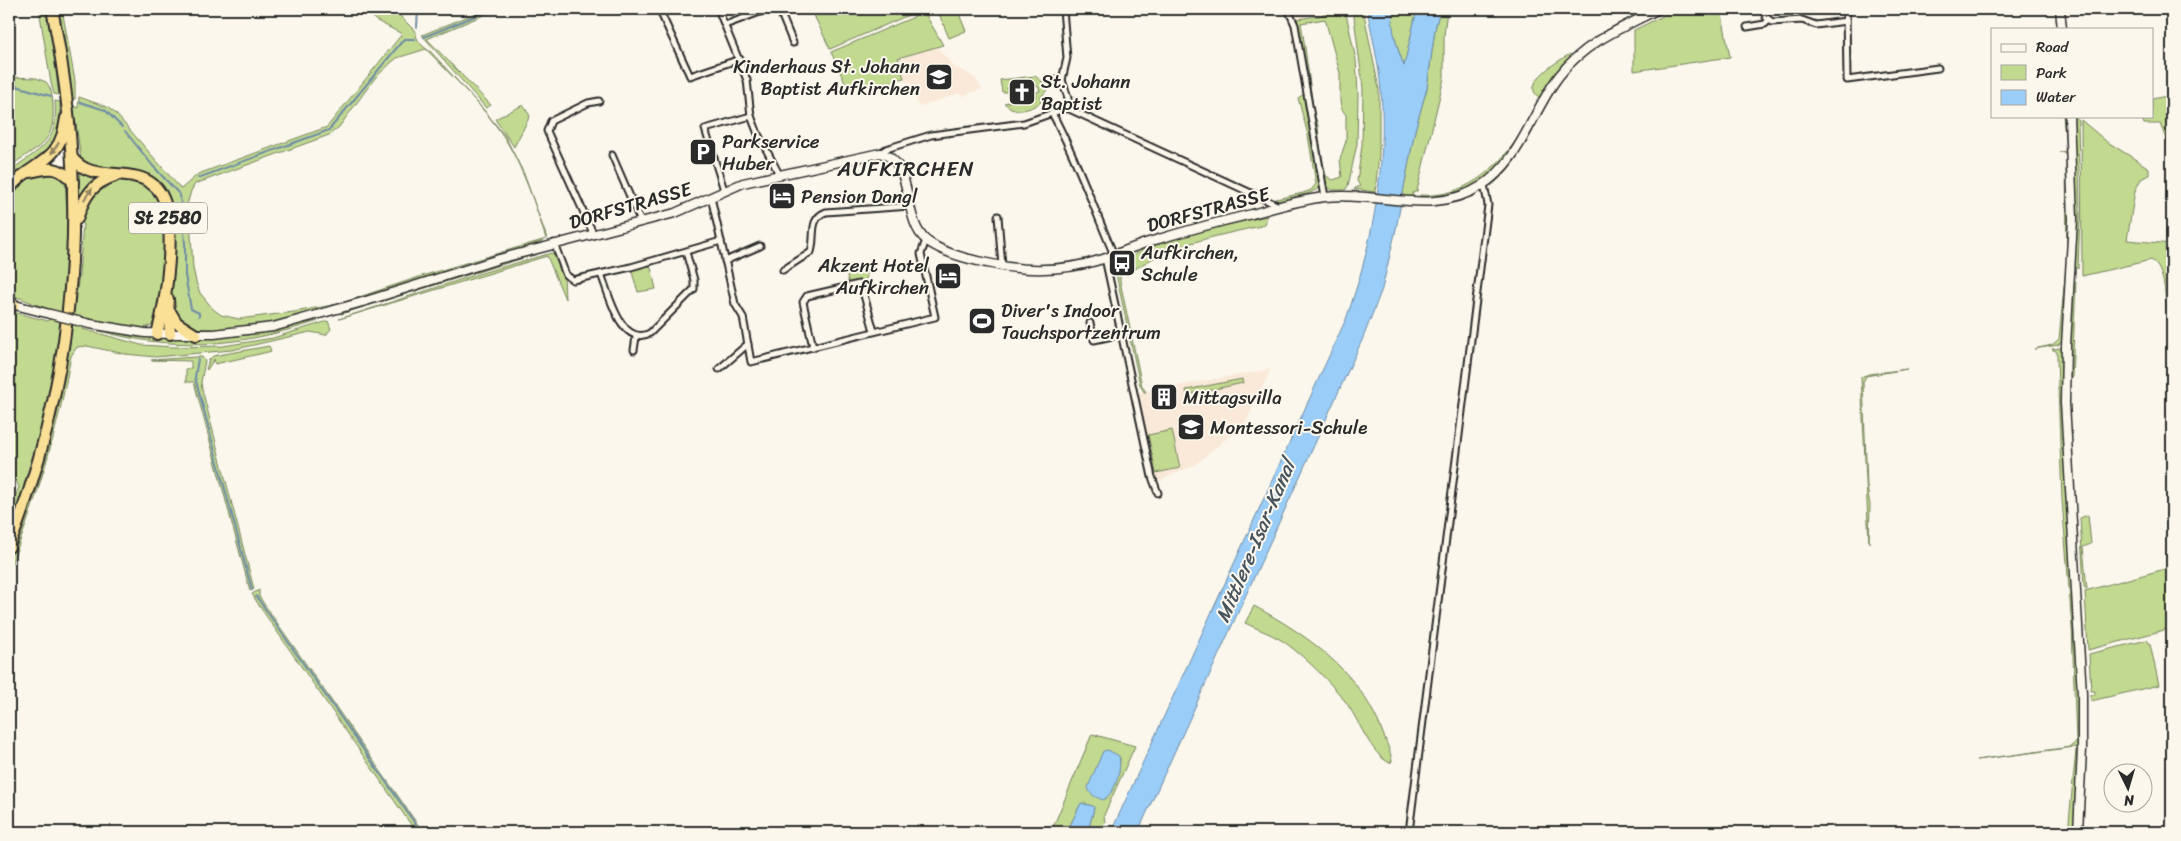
<svg xmlns="http://www.w3.org/2000/svg" width="2181" height="841" font-family="Sriracha,sans-serif">
	<rect width="100%" height="100%" fill="#fbf7ec"/>
	<filter id="ink" filterUnits="userSpaceOnUse"><feTurbulence type="fractalNoise" baseFrequency=".02" numOctaves="2"/><feDisplacementMap in="SourceGraphic" scale="10" xChannelSelector="R" yChannelSelector="G"/><feConvolveMatrix kernelMatrix="1 2 1 2 8 2 1 2 1" color-interpolation-filters="sRGB"/></filter>
	<g filter="url(#ink)">
		<g fill="#fae9d8">
			<path d="M 1277,9 L 1348,9 L 1324,15 L 1290,20 L 1285,13 Z"/>
			<path d="M 936,46 L 955,68 L 964,71 L 976,79 L 982,89 L 962,96 L 960,93 L 919,107 L 909,82 L 905,82 L 898,59 Z"/>
			<path d="M 1271,369 L 1246,422 L 1195,465 L 1157,482 L 1153,474 L 1136,393 Z"/>
		</g>
		<g fill="#c2d990" stroke="#76825e" fill-rule="evenodd">
			<path d="M 39,9 L 48,9 L 59,95 L 54,94 L 51,83 Z"/>
			<path d="M 56,9 L 62,9 L 75,81 L 75,99 L 70,98 Z"/>
			<path d="M 369,9 L 393,9 L 416,32 C 415,40 424,48 431,52 L 484,110 L 505,136 L 524,174 L 547,238 L 541,242 L 363,299 L 276,323 L 224,330 L 192,328 L 186,326 L 172,310 L 170,290 L 171,214 L 142,173 L 128,170 L 95,169 L 81,160 L 76,123 L 71,105 L 78,108 L 79,97 L 107,107 L 116,114 L 181,189 L 198,174 L 327,127 L 402,34 L 375,20 ZM 426,49 C 451,75 489,112 507,142 C 524,171 536,206 546,239 L 425,275 L 338,304 L 294,312 L 239,319 L 221,315 L 213,309 L 200,293 L 196,282 L 193,268 L 190,218 L 187,205 L 191,191 L 195,184 L 329,135 L 339,127 L 375,78 L 392,62 L 397,58 Z"/>
			<path d="M 486,9 L 498,9 L 427,39 L 491,105 L 486,108 L 422,35 Z"/>
			<path d="M 811,9 L 909,9 L 911,14 L 830,49 Z"/>
			<path d="M 912,9 L 929,9 L 930,12 L 926,15 L 943,45 L 898,58 L 904,78 L 879,85 L 846,85 L 831,52 L 914,17 Z"/>
			<path d="M 937,9 L 957,9 L 966,31 L 949,38 Z"/>
			<path d="M 1323,9 L 1345,9 L 1356,60 L 1358,93 L 1357,144 L 1348,186 L 1345,190 L 1332,190 L 1326,186 L 1297,19 L 1324,15 ZM 1325,19 L 1340,73 L 1340,101 L 1341,108 L 1346,115 L 1346,141 L 1340,159 L 1342,177 L 1333,180 L 1326,176 C 1322,159 1319,143 1318,126 C 1317,120 1313,114 1313,107 C 1309,79 1306,51 1301,23 Z"/>
			<path d="M 1353,9 L 1363,9 L 1379,89 L 1379,155 L 1375,192 L 1354,189 L 1360,186 L 1357,181 L 1362,145 L 1363,88 Z"/>
			<path d="M 1394,9 L 1417,9 L 1404,67 C 1399,50 1388,26 1394,9 Z"/>
			<path d="M 1440,9 L 1447,9 L 1444,36 L 1444,78 L 1417,191 L 1413,193 L 1411,198 L 1402,197 L 1415,130 L 1427,88 L 1435,29 Z"/>
			<path d="M 1677,9 L 1721,9 L 1730,57 L 1634,71 L 1634,30 Z"/>
			<path d="M 1627,29 C 1602,43 1578,58 1561,81 C 1536,117 1526,158 1491,186 L 1492,183 L 1520,151 L 1550,94 L 1569,69 L 1595,46 Z"/>
			<path d="M 1570,54 L 1572,56 L 1540,98 C 1518,84 1560,60 1570,54 Z"/>
			<path d="M 1035,76 L 1044,83 L 1047,90 L 1041,97 L 1041,102 C 1028,111 1016,114 1004,103 L 1037,96 L 1036,92 L 1040,91 L 1038,86 L 1034,87 L 1033,82 L 1007,88 L 1008,92 L 1002,92 L 1000,80 Z"/>
			<path d="M 9,77 L 36,78 L 46,82 C 52,89 52,96 53,104 C 56,148 35,145 9,168 Z"/>
			<path d="M 2172,82 L 2172,154 L 2160,124 L 2144,124 L 2141,116 L 2152,116 L 2152,99 L 2167,96 Z"/>
			<path d="M 1304,94 L 1321,187 L 1310,193 L 1277,201 L 1276,199 L 1303,193 L 1311,190 L 1316,184 L 1308,135 L 1298,98 Z"/>
			<path d="M 55,101 L 60,102 C 62,152 44,154 9,182 L 9,172 C 40,147 59,146 55,101 Z"/>
			<path d="M 523,105 L 530,116 L 514,147 L 495,119 Z"/>
			<path d="M 2063,116 L 2066,116 L 2071,206 L 2063,340 L 2058,345 L 2034,349 L 2052,345 L 2059,339 L 2067,256 L 2066,157 L 2065,153 L 2059,152 L 2066,151 Z"/>
			<path d="M 2073,117 L 2076,117 L 2078,121 L 2080,216 L 2078,269 L 2075,266 L 2076,193 Z"/>
			<path d="M 2081,120 L 2106,141 L 2149,168 L 2149,175 L 2141,179 L 2135,191 L 2127,240 L 2172,244 L 2172,315 L 2167,314 C 2165,298 2166,270 2151,260 L 2082,276 Z"/>
			<path d="M 1518,137 L 1519,139 C 1490,180 1475,195 1422,198 L 1420,195 C 1462,198 1496,171 1518,137 Z"/>
			<path d="M 76,169 L 85,174 L 105,175 L 78,205 Z"/>
			<path d="M 56,172 L 65,180 L 69,249 L 58,356 L 36,454 L 9,536 L 9,502 L 13,503 L 19,487 L 9,465 L 9,311 L 48,321 L 51,310 L 9,294 L 9,200 C 22,175 31,176 56,172 Z"/>
			<path d="M 117,178 C 133,179 148,182 157,196 C 168,214 169,318 150,326 C 135,333 100,321 87,318 L 83,329 L 141,345 L 174,347 L 223,346 L 273,338 L 328,321 L 331,329 L 326,335 L 310,332 L 232,350 L 156,357 L 125,354 L 87,346 L 77,347 L 71,356 C 58,430 37,500 9,570 L 9,558 L 33,496 L 61,389 L 79,276 L 84,210 L 91,193 Z"/>
			<path d="M 1267,216 L 1265,225 C 1217,236 1167,244 1127,275 L 1122,271 L 1120,273 L 1120,281 L 1142,386 L 1146,392 L 1144,392 L 1140,385 L 1115,269 L 1124,263 L 1123,262 L 1144,249 L 1155,245 L 1205,230 Z"/>
			<path d="M 548,249 L 546,251 L 341,314 L 455,275 Z"/>
			<path d="M 551,253 L 554,254 L 564,276 L 565,299 L 547,256 L 339,319 L 478,274 Z"/>
			<path d="M 648,265 L 651,268 L 656,289 L 638,292 L 631,269 Z"/>
			<path d="M 864,265 L 867,277 L 864,281 L 849,284 L 845,268 Z"/>
			<path d="M 2076,281 L 2072,378 L 2068,377 L 2074,282 Z"/>
			<path d="M 318,321 C 236,348 171,352 89,328 L 136,337 L 192,339 L 248,334 Z"/>
			<path d="M 269,346 L 271,351 L 268,352 L 215,364 L 214,359 L 207,370 L 206,369 L 209,360 L 213,356 Z"/>
			<path d="M 2061,348 L 2078,674 L 2079,744 L 2077,747 L 2067,748 L 1976,760 L 2070,747 L 2076,742 L 2072,627 L 2062,500 L 2057,358 L 2057,352 L 2052,349 Z"/>
			<path d="M 195,357 L 202,357 L 205,361 L 201,382 L 202,389 L 254,589 L 250,591 L 194,382 L 186,382 L 186,369 L 191,368 L 191,361 L 151,360 Z"/>
			<path d="M 1907,369 L 1866,376 L 1863,382 L 1867,486 L 1870,505 L 1869,543 L 1861,377 L 1869,374 Z"/>
			<path d="M 1242,379 L 1243,383 L 1187,395 L 1186,390 Z"/>
			<path d="M 1172,430 L 1180,468 L 1156,473 L 1148,435 Z"/>
			<path d="M 2088,515 L 2091,544 L 2083,547 L 2087,589 L 2084,587 L 2080,518 Z"/>
			<path d="M 2172,567 L 2172,628 L 2088,650 L 2085,591 Z"/>
			<path d="M 259,590 L 259,596 L 264,604 L 423,832 L 416,832 L 260,607 L 252,594 Z"/>
			<path d="M 1254,606 C 1310,636 1362,674 1384,736 C 1387,744 1391,753 1392,761 L 1390,763 C 1371,755 1358,718 1345,701 C 1329,681 1308,660 1287,644 C 1275,635 1259,630 1245,623 Z"/>
			<path d="M 2147,640 L 2150,644 L 2159,685 L 2091,701 L 2091,695 L 2095,695 L 2095,691 L 2091,691 L 2089,654 Z"/>
			<path d="M 1092,734 L 1135,746 L 1104,815 L 1105,822 L 1097,832 L 1088,832 L 1094,808 L 1085,803 L 1080,805 L 1067,832 L 1051,832 ZM 1120,758 L 1119,772 L 1106,799 L 1093,795 Z"/>
			<path d="M 2076,750 L 2079,753 L 2075,832 L 2068,832 Z"/>
		</g>
		<g fill="#9acdf8" stroke="#6e8ca6">
			<path d="M 1367,9 L 1394,9 C 1389,25 1398,50 1404,66 L 1417,9 L 1440,9 L 1435,29 L 1427,88 L 1415,130 L 1396,229 L 1382,289 L 1363,338 L 1138,832 L 1111,832 L 1346,319 C 1372,247 1387,168 1381,91 C 1379,64 1372,36 1367,9 Z"/>
			<path d="M 1108,750 L 1119,756 C 1122,769 1116,793 1103,800 C 1096,797 1089,795 1088,787 L 1103,751 Z"/>
			<path d="M 1081,803 L 1093,806 L 1094,808 L 1088,832 L 1067,832 Z"/>
		</g>
		<g fill="none" stroke-linecap="round" stroke-linejoin="round">
			<g stroke="#6e8ca6" stroke-width="2">
				<path d="M 417,27 L 418,9"/>
				<path d="M 424,37 L 492,9"/>
				<path d="M 9,84 L 51,96"/>
				<path d="M 80,102 L 105,110 L 122,127"/>
				<path d="M 125,131 L 153,166 L 180,195 L 185,243 L 185,275 L 191,309 L 199,313 L 199,316"/>
				<path d="M 198,178 L 329,130 L 404,39 L 415,39"/>
				<path d="M 198,359 L 195,377 L 252,590"/>
				<path d="M 256,596 L 421,832"/>
			</g>
			<g stroke="#2b2b2b" stroke-width="9">
				<g id="street">
					<path d="M 659,9 L 690,76 L 740,59"/>
					<path d="M 718,9 L 747,80 L 751,116 L 758,134 L 779,174"/>
					<path d="M 779,9 L 793,43"/>
					<path d="M 1288,9 L 1295,25 L 1325,197"/>
					<path d="M 1763,9 L 1766,17 L 1772,22 L 1802,20 L 1816,25 L 1846,21"/>
					<path d="M 1846,9 L 1847,80 L 1938,68"/>
					<path d="M 725,25 L 768,9"/>
					<path d="M 1747,27 L 1765,24 L 1768,21"/>
					<path d="M 1062,80 L 1067,58 L 1063,9"/>
					<path d="M 1047,83 L 1051,79 L 1062,80 L 1068,98 L 1067,108"/>
					<path d="M 1052,113 C 1077,159 1093,207 1114,255"/>
					<path d="M 880,153 L 886,149 L 931,135 L 1024,123 L 1067,108 L 1279,206"/>
					<path d="M 612,155 L 641,222"/>
					<path d="M 724,190 L 705,129 L 751,116"/>
					<path d="M 711,197 L 735,304 L 743,317 L 751,362 L 935,317 L 921,254 L 926,240"/>
					<path d="M 998,216 L 1002,266"/>
					<path d="M 593,233 L 547,131 L 551,121 L 588,103 L 599,101"/>
					<path d="M 554,243 L 566,275 L 573,280 L 631,267 L 721,241"/>
					<path d="M 1105,258 L 1152,477 L 1158,493"/>
					<path d="M 725,261 L 760,246"/>
					<path d="M 783,270 L 811,252 C 816,236 808,219 826,212 L 910,206"/>
					<path d="M 601,274 C 609,294 621,348 650,333 L 694,289 L 694,280 L 686,252"/>
					<path d="M 1090,323 L 1094,340 L 1122,334"/>
					<path d="M 813,347 L 803,302 L 807,296 L 859,284 L 862,288 L 874,331"/>
					<path d="M 634,350 L 636,337"/>
					<path d="M 719,369 L 748,344"/>
					<path d="M 1409,832 L 1488,205 L 1484,184"/>
				</g>
			</g>
			<g stroke="#2b2b2b" stroke-width="11">
				<g id="secondary">
					<path d="M 2060,9 L 2062,29"/>
					<path d="M 2069,116 L 2073,219 L 2066,346 L 2065,403 L 2082,694 L 2082,749 L 2078,832"/>
					<path d="M 11,304 L 50,314"/>
					<path d="M 90,324 L 145,333 L 170,334 L 214,334 L 273,327 L 366,301 L 499,259 L 675,213 L 743,183 L 880,153 C 916,161 901,220 926,240 C 942,253 967,259 987,263 C 1025,272 1066,271 1103,259 C 1120,253 1135,246 1152,241 C 1185,231 1218,222 1252,214 C 1276,207 1300,200 1325,197 C 1377,191 1433,217 1481,186 C 1522,160 1531,112 1559,76 C 1584,43 1623,27 1659,9"/>
				</g>
			</g>
			<g stroke="#2b2b2b" stroke-width="14">
				<g id="highway">
					<path d="M 73,159 C 89,178 112,171 133,176 C 145,178 155,184 161,194 C 178,224 166,302 157,334"/>
					<path d="M 30,172 C 51,167 59,166 73,182"/>
					<path d="M 9,190 C 20,172 41,167 54,151 C 62,141 64,130 66,118"/>
					<path d="M 77,219 C 84,197 92,183 115,176"/>
					<path d="M 168,299 L 170,334"/>
					<path d="M 9,301 L 14,305"/>
					<path d="M 171,313 L 177,323 L 196,335"/>
					<path d="M 9,547 C 78,370 90,195 52,9"/>
				</g>
			</g>
			<use href="#street" stroke="#fbf7ec" stroke-width="5"/>
			<use href="#secondary" stroke="#fbf7ec" stroke-width="8"/>
			<use href="#highway" stroke="#fadf96" stroke-width="10"/>
			<g stroke="#2b2b2b" stroke-width="11" stroke-linecap="butt">
				<path id="secondary-bridge" d="M 50,314 L 90,324"/>
			</g>
			<use href="#secondary-bridge" stroke="#fbf7ec" stroke-width="8"/>
		</g>
		<defs><path id="oneway-solid" d="M-6-.8H1V-3.2L6.5 0L1 3.2V.8H-6Z" transform="scale(1.25)"/></defs>
		<g fill="#928560">
			<use href="#oneway-solid" transform="translate(55 148) rotate(125)"/>
			<use href="#oneway-solid" transform="translate(88 194) rotate(-55)"/>
		</g>
	</g>
	<defs>
		<g id="school-square" transform="scale(1.4375)"><rect x="-9" y="-9" width="18" height="18" rx="4" fill="#2b2b2b" stroke="#fbf7ec"/><path d="M0-5L7-2L0 1L-7-2ZM-4 1L0 2.5L4 1V4Q0 6-4 4Z" fill="#fff"/></g>
		<g id="church-square" transform="scale(1.4375)"><rect x="-9" y="-9" width="18" height="18" rx="4" fill="#2b2b2b" stroke="#fbf7ec"/><path d="M-1.2-6h2.4v3.5h3.3v2.4h-3.3V6h-2.4V-.1h-3.3v-2.4h3.3Z" fill="#fff"/></g>
		<g id="parking-square" transform="scale(1.4375)"><rect x="-9" y="-9" width="18" height="18" rx="4" fill="#2b2b2b" stroke="#fbf7ec"/><path d="M-3.5-5.5H1a3.5 3.5 0 0 1 0 7H-1V5.5H-3.5ZM-1-3.4V-.6H.8a1.4 1.4 0 0 0 0-2.8Z" fill="#fff"/></g>
		<g id="hotel-square" transform="scale(1.4375)"><rect x="-9" y="-9" width="18" height="18" rx="4" fill="#2b2b2b" stroke="#fbf7ec"/><path d="M-6-4.5h1.5V1H6V5H4.5V3h-9V5H-6ZM-4 0a1.8 1.8 0 1 1 3.6 0ZM.5 0V-2.5h3Q6-2.5 6 0Z" fill="#fff"/></g>
		<g id="bus-square" transform="scale(1.4375)"><rect x="-9" y="-9" width="18" height="18" rx="4" fill="#2b2b2b" stroke="#fbf7ec"/><path d="M-5-6H5V4H4V6H2V4H-2V6H-4V4H-5ZM-3.5-4V0h7V-4ZM-3.5 1.2v1.5H-2V1.2ZM2 1.2v1.5H3.5V1.2Z" fill="#fff"/></g>
		<g id="stadium-square" transform="scale(1.4375)"><rect x="-9" y="-9" width="18" height="18" rx="4" fill="#2b2b2b" stroke="#fbf7ec"/><path d="M0-5a6.5 5 0 1 0 0 10a6.5 5 0 1 0 0-10ZM-3.5-1.8h7v3.6h-7Z" fill="#fff"/></g>
		<g id="building-square" transform="scale(1.4375)"><rect x="-9" y="-9" width="18" height="18" rx="4" fill="#2b2b2b" stroke="#fbf7ec"/><path d="M-4-6H4V6H1V3H-1V6H-4ZM-2.5-4.3h1.7v1.8h-1.7ZM.8-4.3h1.7v1.8H.8ZM-2.5-1h1.7V.8h-1.7ZM.8-1h1.7V.8H.8Z" fill="#fff"/></g>
	</defs>
	<g fill-rule="evenodd">
		<use href="#school-square" x="939" y="77"/>
		<use href="#church-square" x="1022" y="92"/>
		<use href="#parking-square" x="703" y="152"/>
		<use href="#hotel-square" x="782" y="196"/>
		<use href="#bus-square" x="1122" y="263"/>
		<use href="#hotel-square" x="948" y="276"/>
		<use href="#stadium-square" x="982" y="321"/>
		<use href="#building-square" x="1164" y="397"/>
		<use href="#school-square" x="1191" y="427"/>
	</g>
	<g text-anchor="middle" stroke-width="4" stroke-linejoin="round" paint-order="stroke">
		<rect fill="#fbf7ec" stroke="#696865" stroke-width="1" x="129" y="202.5" width="78" height="31" rx="4"/>
		<g font-size="18" font-weight="bold" fill="#2b2b2b">
			<text x="168" y="224">St 2580</text>
		</g>
		<g font-size="19" fill="#2b2b2b" stroke="#fbf7ec" text-anchor="start">
			<text x="920" y="73" text-anchor="end">Kinderhaus St. Johann<tspan x="920" dy="22">Baptist Aufkirchen</tspan></text>
			<text x="1041" y="88">St. Johann<tspan x="1041" dy="22">Baptist</tspan></text>
			<text x="722" y="148">Parkservice<tspan x="722" dy="22">Huber</tspan></text>
			<text x="801" y="203">Pension Dangl</text>
			<text x="1141" y="259">Aufkirchen,<tspan x="1141" dy="22">Schule</tspan></text>
			<text x="929" y="272" text-anchor="end">Akzent Hotel<tspan x="929" dy="22">Aufkirchen</tspan></text>
			<text x="1001" y="317">Diver's Indoor<tspan x="1001" dy="22">Tauchsportzentrum</tspan></text>
			<text x="1183" y="404">Mittagsvilla</text>
			<text x="1210" y="434">Montessori-Schule</text>
		</g>
		<g font-size="19" fill="#2b2b2b" stroke="#fbf7ec">
			<text transform="translate(630 205) rotate(-16)" y="7">DORFSTRASSE</text>
			<text transform="translate(1208 209) rotate(-15)" y="7">DORFSTRASSE</text>
		</g>
		<g font-size="20" font-style="italic" fill="#47545e" stroke="#fbf7ec">
			<text transform="translate(1255 541) rotate(-67)" y="7">Mittlere-Isar-Kanal</text>
		</g>
		<g font-size="21" letter-spacing="1" fill="#2b2b2b" stroke="#fbf7ec">
			<text x="906" y="176">AUFKIRCHEN</text>
		</g>
	</g>
	<rect width="2181" height="841" fill="none" stroke="#fbf7ec" stroke-width="30"/>
	<rect x="15" y="15" width="2151" height="811" fill="none" stroke="#2b2b2b" stroke-width="2" filter="url(#ink)"/>
	<rect x="1991" y="28" width="162" height="90" fill="#fbf7ec" stroke="#a8a59f"/>
	<rect x="2001" y="44" width="25" height="8" fill="#fbf7ec" stroke="#a8a59f"/>
	<text x="2036" y="52" font-size="15" fill="#2b2b2b">Road</text>
	<rect x="2001" y="65" width="25" height="15" fill="#c2d990" stroke="#a8a59f"/>
	<text x="2036" y="78" font-size="15" fill="#2b2b2b">Park</text>
	<rect x="2001" y="90" width="25" height="15" fill="#9acdf8" stroke="#a8a59f"/>
	<text x="2036" y="102" font-size="15" fill="#2b2b2b">Water</text>
	<g transform="translate(2128 788) rotate(175)"><circle r="24" fill="#fbf7ec" stroke="#a8a59f"/>
	<path d="M0-4L9 19L0 12L-9 19Z" fill="#2b2b2b"/>
	<text y="-8" font-size="14" font-weight="bold" text-anchor="middle" fill="#2b2b2b">N</text>
	</g>
</svg>
